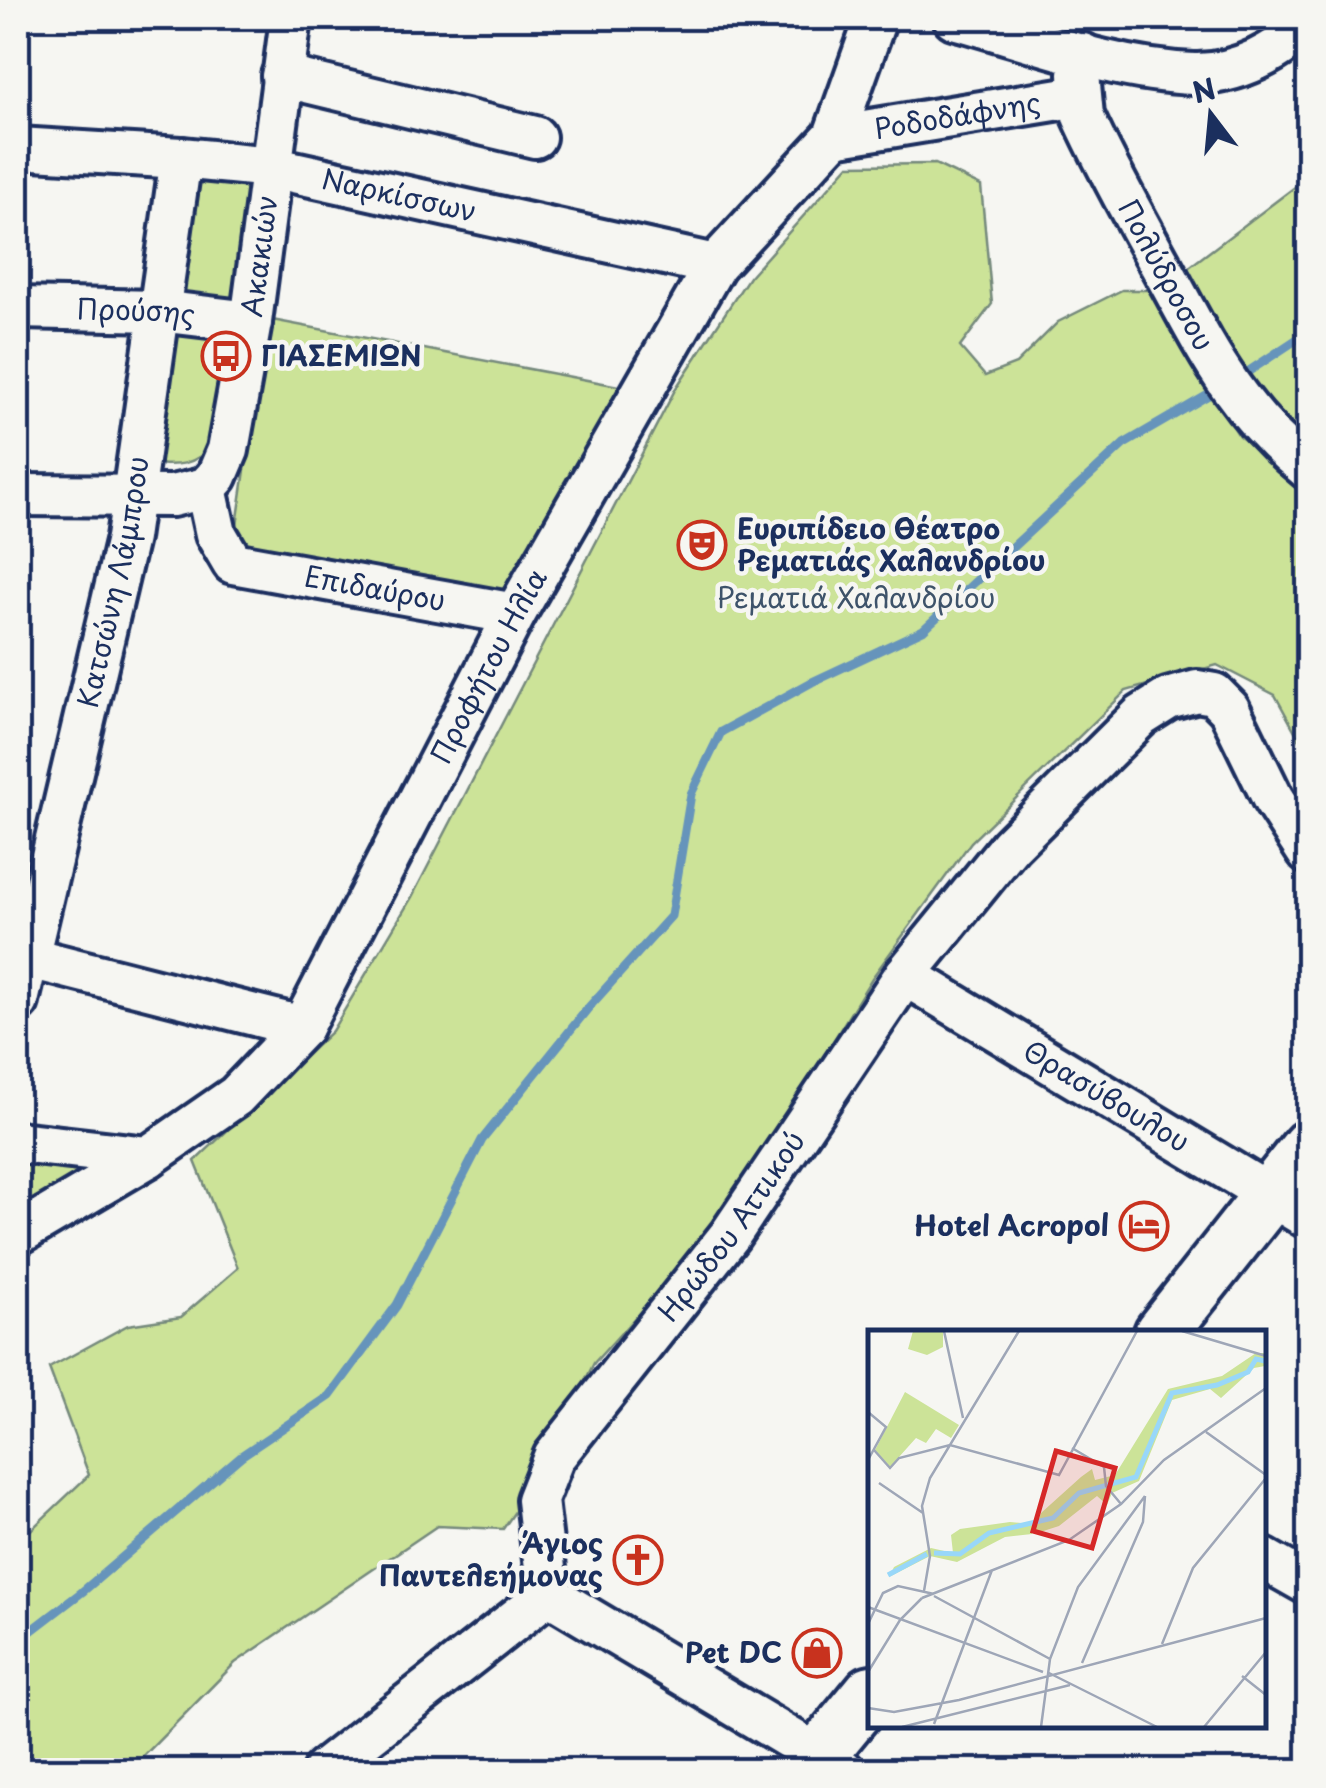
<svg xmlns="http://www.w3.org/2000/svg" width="1326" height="1788" font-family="'Playpen Sans',sans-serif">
	<rect width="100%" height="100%" fill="#f6f6f2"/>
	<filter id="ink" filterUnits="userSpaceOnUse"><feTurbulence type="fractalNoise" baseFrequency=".01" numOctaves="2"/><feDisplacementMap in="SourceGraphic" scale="20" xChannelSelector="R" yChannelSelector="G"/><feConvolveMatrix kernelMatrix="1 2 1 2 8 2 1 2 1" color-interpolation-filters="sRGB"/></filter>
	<g filter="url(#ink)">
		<g fill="#cce398" stroke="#74897b" stroke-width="2.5">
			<path d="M 935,164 L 981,186 L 992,304 L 960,347 L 985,376 L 1016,364 L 1058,322 L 1122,290 L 1150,290 L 1239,436 L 1308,489 L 1308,755 L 1275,695 L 1217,665 L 1126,691 L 971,842 L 872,978 L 722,1221 L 594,1363 L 533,1485 L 503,1529 L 437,1526 L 235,1663 L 130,1770 L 31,1770 L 18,1700 L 18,1542 L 89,1475 L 49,1368 L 128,1325 L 181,1317 L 238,1268 L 195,1161 L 332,1031 L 412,897 L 676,388 L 749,277 L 849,165 Z"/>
			<path d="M 196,173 L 260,180 L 244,313 L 171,304 Z"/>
			<path d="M 1308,177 L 1308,447 L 1272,416 L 1180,274 Z"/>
			<path d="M 267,319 L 634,389 L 507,596 L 243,555 L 235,539 Z"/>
			<path d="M 170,320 L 239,329 L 215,442 C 195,467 176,467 147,463 Z"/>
			<path d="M 18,1151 L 88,1166 L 82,1172 L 18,1207 Z"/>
		</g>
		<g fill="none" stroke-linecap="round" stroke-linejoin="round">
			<g stroke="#6694bb" stroke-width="9">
				<path d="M 1240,377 L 1308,332"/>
				<path d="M 18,1641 L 82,1592 L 241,1456 L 330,1396 L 397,1305 L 482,1140 L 589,1007 L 671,916 L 691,794 L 721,732 L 812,682 L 923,630 L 1124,444 L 1222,387"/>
			</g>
			<g stroke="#1b2f5e" stroke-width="48">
				<g id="minor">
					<path d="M 954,18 C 1031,39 1113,71 1194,74 C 1235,75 1283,52 1308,21"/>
					<path id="s1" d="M 1083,54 L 1079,74 L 1083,116 C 1106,167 1134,216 1161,266 C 1206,348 1233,408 1308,469"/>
					<path d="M 282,76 L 535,137"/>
					<path id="s2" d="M 834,136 L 1079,96"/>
					<path id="s3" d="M 18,148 L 181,158 L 271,167 L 715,265"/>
					<path id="s4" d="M 18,308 L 159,311 L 251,322"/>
					<path id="s5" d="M 206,488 L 216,534 L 233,563 L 515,614"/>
					<path id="s6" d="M 18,495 L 172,496 L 206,488 L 217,476 L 228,450 L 251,322 L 291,18"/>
					<path d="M 30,958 L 302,1027"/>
					<path id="s7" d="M 905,975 L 1308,1218"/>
					<path id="s8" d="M 18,1001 L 127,538 L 181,158"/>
					<path d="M 18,1142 L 148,1157"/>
					<path id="s9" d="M 18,1234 L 148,1157 L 236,1096 L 302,1027 L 515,614 L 715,265 L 834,136 L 876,18"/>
					<path d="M 1264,1559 L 1308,1584"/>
					<path id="s10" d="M 548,1594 L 537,1500 L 554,1457 L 730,1235 L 905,975 L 1010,846 L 1141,716 L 1168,699 L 1197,691 L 1214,694 L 1229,709 L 1273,799 L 1308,853"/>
					<path d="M 548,1594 L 843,1770"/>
					<path d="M 324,1770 L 548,1594"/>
				</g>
			</g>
			<g stroke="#1b2f5e" stroke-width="60">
				<g id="major">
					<path d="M 1161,1333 L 1308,1147"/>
					<path d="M 807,1770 L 871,1692"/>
				</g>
			</g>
			<use href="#minor" stroke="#f6f6f2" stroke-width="40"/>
			<use href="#major" stroke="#f6f6f2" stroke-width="52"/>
		</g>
	</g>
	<defs>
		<g id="bus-ring" transform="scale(2.5)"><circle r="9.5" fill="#f6f6f2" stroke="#c8321e" stroke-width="1.5"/><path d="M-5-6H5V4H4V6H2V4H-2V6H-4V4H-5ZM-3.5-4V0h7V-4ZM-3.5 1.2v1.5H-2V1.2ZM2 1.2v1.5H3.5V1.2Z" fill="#c8321e"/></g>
		<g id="theatre-ring" transform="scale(2.5)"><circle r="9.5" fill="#f6f6f2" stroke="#c8321e" stroke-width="1.5"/><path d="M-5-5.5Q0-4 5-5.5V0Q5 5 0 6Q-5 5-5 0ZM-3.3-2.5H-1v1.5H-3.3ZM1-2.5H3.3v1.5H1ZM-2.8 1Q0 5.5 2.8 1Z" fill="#c8321e"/></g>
		<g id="hotel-ring" transform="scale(2.5)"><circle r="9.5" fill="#f6f6f2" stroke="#c8321e" stroke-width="1.5"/><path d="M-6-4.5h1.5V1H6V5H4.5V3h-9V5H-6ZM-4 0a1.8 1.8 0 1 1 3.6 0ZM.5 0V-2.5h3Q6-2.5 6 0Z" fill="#c8321e"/></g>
		<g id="church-ring" transform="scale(2.5)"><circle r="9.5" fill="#f6f6f2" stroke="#c8321e" stroke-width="1.5"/><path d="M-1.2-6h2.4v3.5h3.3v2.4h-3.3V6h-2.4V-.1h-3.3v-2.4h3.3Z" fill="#c8321e"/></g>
		<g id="shop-ring" transform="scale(2.5)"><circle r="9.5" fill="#f6f6f2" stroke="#c8321e" stroke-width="1.5"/><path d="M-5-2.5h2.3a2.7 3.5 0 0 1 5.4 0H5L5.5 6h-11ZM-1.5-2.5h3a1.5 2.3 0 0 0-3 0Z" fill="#c8321e"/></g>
	</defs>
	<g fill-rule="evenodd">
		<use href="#bus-ring" x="226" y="356"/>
		<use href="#theatre-ring" x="702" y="545"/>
		<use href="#hotel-ring" x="1144" y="1226"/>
		<use href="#church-ring" x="638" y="1560"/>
		<use href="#shop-ring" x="817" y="1653"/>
	</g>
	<g text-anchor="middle" stroke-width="9" stroke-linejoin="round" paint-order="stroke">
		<g font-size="28" fill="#1b2f5e" stroke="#f6f6f2">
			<text dy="10" stroke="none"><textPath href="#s2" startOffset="125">Ροδοδάφνης</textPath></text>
			<text dy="10" stroke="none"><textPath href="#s3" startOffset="385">Ναρκίσσων</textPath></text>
			<text dy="10" stroke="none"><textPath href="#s6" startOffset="430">Ακακιών</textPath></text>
			<text dy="10" stroke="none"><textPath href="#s1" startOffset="242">Πολύδροσου</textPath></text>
			<text dy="10" stroke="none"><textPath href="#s4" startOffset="118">Προύσης</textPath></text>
			<text dy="10" stroke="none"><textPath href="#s8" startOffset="430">Κατσώνη Λάμπρου</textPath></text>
			<text dy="10" stroke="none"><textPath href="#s5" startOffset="225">Επιδαύρου</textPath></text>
			<text dy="10" stroke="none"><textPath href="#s9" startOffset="760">Προφήτου Ηλία</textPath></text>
			<text dy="10" stroke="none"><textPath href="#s7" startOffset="235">Θρασύβουλου</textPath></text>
			<text dy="10" stroke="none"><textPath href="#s10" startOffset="432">Ηρώδου Αττικού</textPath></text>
		</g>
		<g font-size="28" font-weight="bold" fill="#1b2f5e" stroke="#f6f6f2" text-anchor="end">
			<text x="261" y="366" text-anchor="start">ΓΙΑΣΕΜΙΩΝ</text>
			<text x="737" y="539" text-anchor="start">Ευριπίδειο Θέατρο<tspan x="737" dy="32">Ρεματιάς Χαλανδρίου</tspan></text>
			<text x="1109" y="1236">Hotel Acropol</text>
			<text x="603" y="1554">Άγιος<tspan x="603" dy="32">Παντελεήμονας</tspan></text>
			<text x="782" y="1663">Pet DC</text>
		</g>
		<g font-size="28" fill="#3e536a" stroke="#f6f6f2">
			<text x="856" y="608">Ρεματιά Χαλανδρίου</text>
		</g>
	</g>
	<g transform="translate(868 1330)">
		<rect width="398" height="398" fill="#f6f6f2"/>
		<path d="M 45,1 L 75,1 L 75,17 L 59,25 L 40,19 ZM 388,23 L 397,23 L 397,36 L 386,38 L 353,68 L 342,59 L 304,70 L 271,151 L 244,163 L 239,175 L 229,166 L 191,196 L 166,204 L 173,183 L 213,147 L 224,139 L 227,150 L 247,145 L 300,59 L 354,46 ZM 37,62 L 91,95 L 83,108 L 68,99 L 58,113 L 48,108 L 22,137 L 7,120 ZM 142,192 L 165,194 L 164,204 L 137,207 L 89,232 L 62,226 L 21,247 L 26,237 L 63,218 L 85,223 L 83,205 L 92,199 Z" fill="#cce398"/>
		<path fill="none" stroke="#98d7f9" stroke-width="5" d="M 66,223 L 92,224 L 121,203 L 185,188 L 211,163 L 268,147 L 304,63 L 349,55 L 380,42 L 388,29 L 397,31M 20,245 L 59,224"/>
		<path fill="none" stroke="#9ea6b7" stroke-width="2.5" d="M 76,1 L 95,88M 314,1 L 398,26M 0,82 L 18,97 L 0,130M 338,102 L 398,145M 204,118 L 236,137 L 238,156 L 253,174M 6,120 L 22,138 L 31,128 L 82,115 L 191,145 L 269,1M 11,153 L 55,183M 56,261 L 62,226 L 54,176 L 62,148 L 151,1M 66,266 L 182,329M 54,268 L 201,210 L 253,174 L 296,130 L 398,58M 0,277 L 175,342M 0,294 L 15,263 L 30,256 L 66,264M 294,314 L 325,238 L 398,148M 214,333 L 275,192 L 277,166M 0,342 L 32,290 L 54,268M 181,343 L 289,397M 374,346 L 398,365M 0,378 L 26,382 L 91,370 L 398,288M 66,394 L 124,240M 34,397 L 202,355M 173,397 L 182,329 L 210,257 L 277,166M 336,397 L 398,322"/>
		<path fill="#d62828" fill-opacity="0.15" stroke="#d62828" stroke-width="5" d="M 188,121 L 247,138 L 224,218 L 165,201 Z"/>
		<rect width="398" height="398" fill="none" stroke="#1b2f5e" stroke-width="5"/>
	</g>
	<rect width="1326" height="1788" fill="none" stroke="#f6f6f2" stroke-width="60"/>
	<rect x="30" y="30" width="1266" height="1728" fill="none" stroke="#1b2f5e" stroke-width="4" filter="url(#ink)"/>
	<g transform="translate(1211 115) rotate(344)" stroke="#f6f6f2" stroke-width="8" paint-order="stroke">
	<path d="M0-8L18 38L0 25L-18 38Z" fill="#1b2f5e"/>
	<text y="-15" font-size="28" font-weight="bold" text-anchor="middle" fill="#1b2f5e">N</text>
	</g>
</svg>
